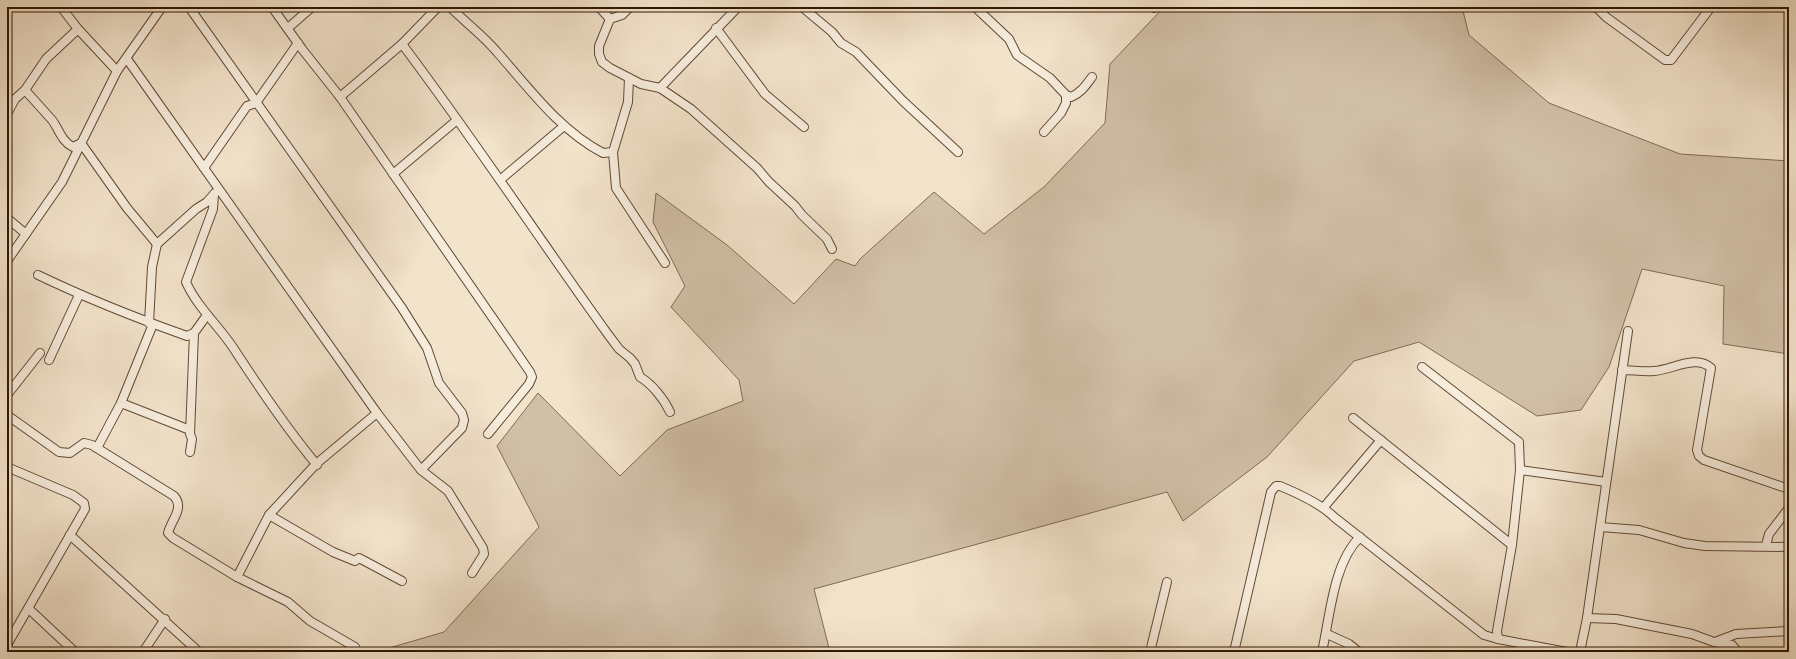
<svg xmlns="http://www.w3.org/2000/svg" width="1796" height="659" font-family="'Libre Bodoni',serif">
	<rect width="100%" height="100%" fill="#f2e3cb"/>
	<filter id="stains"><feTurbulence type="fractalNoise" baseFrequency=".005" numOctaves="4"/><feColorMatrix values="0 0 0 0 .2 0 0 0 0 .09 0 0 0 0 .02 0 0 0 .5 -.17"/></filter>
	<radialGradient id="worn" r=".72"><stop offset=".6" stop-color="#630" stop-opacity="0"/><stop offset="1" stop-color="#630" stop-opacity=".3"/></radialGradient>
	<path fill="#d1c0a8" stroke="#816b54" d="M 1164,7 L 1462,7 L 1469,35 L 1549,103 L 1680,154 L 1789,161 L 1789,354 L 1723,344 L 1724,286 L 1642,269 L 1609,367 L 1581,410 L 1537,416 L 1419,342 L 1354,361 L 1267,457 L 1183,521 L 1167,492 L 814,589 L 830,652 L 383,652 L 389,648 L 444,632 L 539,527 L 497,446 L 538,393 L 620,476 L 667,430 L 743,401 L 739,380 L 671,307 L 685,286 L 653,222 L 656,193 L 727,245 L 794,304 L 836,259 L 855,266 L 860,259 L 934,192 L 984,234 L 1044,187 L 1105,123 L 1110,64 Z"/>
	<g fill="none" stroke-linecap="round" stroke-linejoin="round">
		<g stroke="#614933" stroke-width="10">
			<g id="minor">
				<path d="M 61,7 L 78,29 L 117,71"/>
				<path d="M 189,7 L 402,308 L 427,348 L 439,383 L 462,413 L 464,420 L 462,428 L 421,470"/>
				<path d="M 272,7 L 302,49 L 340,97 L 530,372 L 532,377 L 529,384 L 488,434"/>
				<path d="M 450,7 C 465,22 483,35 497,52 C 529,88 559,130 603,153 L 613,152"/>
				<path d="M 599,7 L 610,19"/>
				<path d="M 630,7 L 622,15 L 610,19 L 599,46 L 599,54 L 602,62 L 610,68 L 641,84 L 660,88 L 691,109 L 757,168 L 769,182 L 795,206 L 802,215 L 827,239 L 832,249"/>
				<path d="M 802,7 L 832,32 L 841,43 L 856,52 L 903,101 L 958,152"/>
				<path d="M 975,7 L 1009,39 L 1017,55 L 1050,78 L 1066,95 L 1066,103 L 1061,113 L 1044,132"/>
				<path d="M 1153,7 L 1154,8"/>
				<path d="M 1596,7 L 1606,17 L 1665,60 L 1671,60 L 1674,56 L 1711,7"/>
				<path d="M 288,28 L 312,7"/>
				<path d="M 716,28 L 765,94 L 804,127"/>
				<path d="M 402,44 C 473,138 538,237 607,333 L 619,349 L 630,358 L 635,364 L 640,377 C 652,384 664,399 670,412"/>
				<path d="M 127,59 L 377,413 L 421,470 L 448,491 L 483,548 L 484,554 L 472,573"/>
				<path d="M 629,78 L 628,102 L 613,152 L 616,188 L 665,263"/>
				<path d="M 660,88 L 738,7"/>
				<path d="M 25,90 C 34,100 43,110 52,120 C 59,129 61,141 73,147 L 81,143 L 127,208 L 157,244"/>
				<path d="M 1066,95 L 1071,97 C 1081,93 1086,85 1092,77"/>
				<path d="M 340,97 L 402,44 L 438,7"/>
				<path d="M 7,114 L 15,99 L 25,90 L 46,59 L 78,29"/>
				<path d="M 204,168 L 247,106 L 256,103 L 298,43"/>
				<path d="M 393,174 L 457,120"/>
				<path d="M 500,180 L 564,126"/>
				<path d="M 214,194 L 213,209 L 186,282 C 197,307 219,326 234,349 C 260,389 286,428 317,465"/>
				<path d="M 7,218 L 26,234"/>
				<path d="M 7,261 L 62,182 L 117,71 L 162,7"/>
				<path d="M 38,275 C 86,298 136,318 187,336 L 194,333"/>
				<path d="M 149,323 L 152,267 L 157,244 L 196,209 L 207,202 L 215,193"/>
				<path d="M 49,360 L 79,295"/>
				<path d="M 1422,367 L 1519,442 L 1520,470 L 1512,545 L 1497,631 L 1498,639"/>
				<path d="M 1622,370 C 1632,370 1644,372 1654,371 C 1672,370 1696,354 1711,368 L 1697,450 L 1699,456 L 1704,460 L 1789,489"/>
				<path d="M 7,395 L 40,353"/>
				<path d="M 121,403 L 190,430"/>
				<path d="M 7,415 L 59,452 L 70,453 L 84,443 L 92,445 L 174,496 C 185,508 171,520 168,533 L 173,538 L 237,577 L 288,602 L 310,621 L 355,647"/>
				<path d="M 1353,418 L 1512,545"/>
				<path d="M 97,448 L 121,403 L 153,324"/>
				<path d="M 190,452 L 192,439 L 190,434 L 194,333 L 207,315"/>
				<path d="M 7,467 L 73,495 L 84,503 L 85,509 L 7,645"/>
				<path d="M 1520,470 L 1606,482"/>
				<path d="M 1324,507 L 1381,440"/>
				<path d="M 269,515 L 333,552 L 355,561 L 359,558 L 402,581"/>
				<path d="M 1600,527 L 1639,530 L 1684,543 L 1705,546 L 1789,547"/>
				<path d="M 70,535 L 199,652"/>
				<path d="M 1766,545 L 1769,534 L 1789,508"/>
				<path d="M 237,577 L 269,515 L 316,464 L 377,413"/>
				<path d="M 29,609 L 75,652"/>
				<path d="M 1587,618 L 1616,619 L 1692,634 L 1714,642 L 1732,645 L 1738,652"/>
				<path d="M 1327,634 L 1349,644 L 1359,652"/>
				<path d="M 1715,642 L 1736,634 L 1789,631"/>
				<path d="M 143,652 L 165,619"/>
				<path d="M 1150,652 L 1167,582"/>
				<path d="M 1234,652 L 1271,492 L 1276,486 L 1280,486 C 1297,493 1321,504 1334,517 L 1484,635 L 1498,639 L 1567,652"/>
				<path d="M 1322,652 C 1330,617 1333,563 1360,537"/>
				<path d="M 1580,652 L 1587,618 L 1628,331"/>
			</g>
		</g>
		<use href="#minor" stroke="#f7eddd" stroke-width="8"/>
	</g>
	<rect width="1796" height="659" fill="none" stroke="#f2e3cb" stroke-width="24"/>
	<rect x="8" y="8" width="1780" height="643" fill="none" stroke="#311600" stroke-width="2"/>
	<rect x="12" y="12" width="1772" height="635" fill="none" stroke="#311600"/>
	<rect width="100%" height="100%" filter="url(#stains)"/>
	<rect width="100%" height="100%" fill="url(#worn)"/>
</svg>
